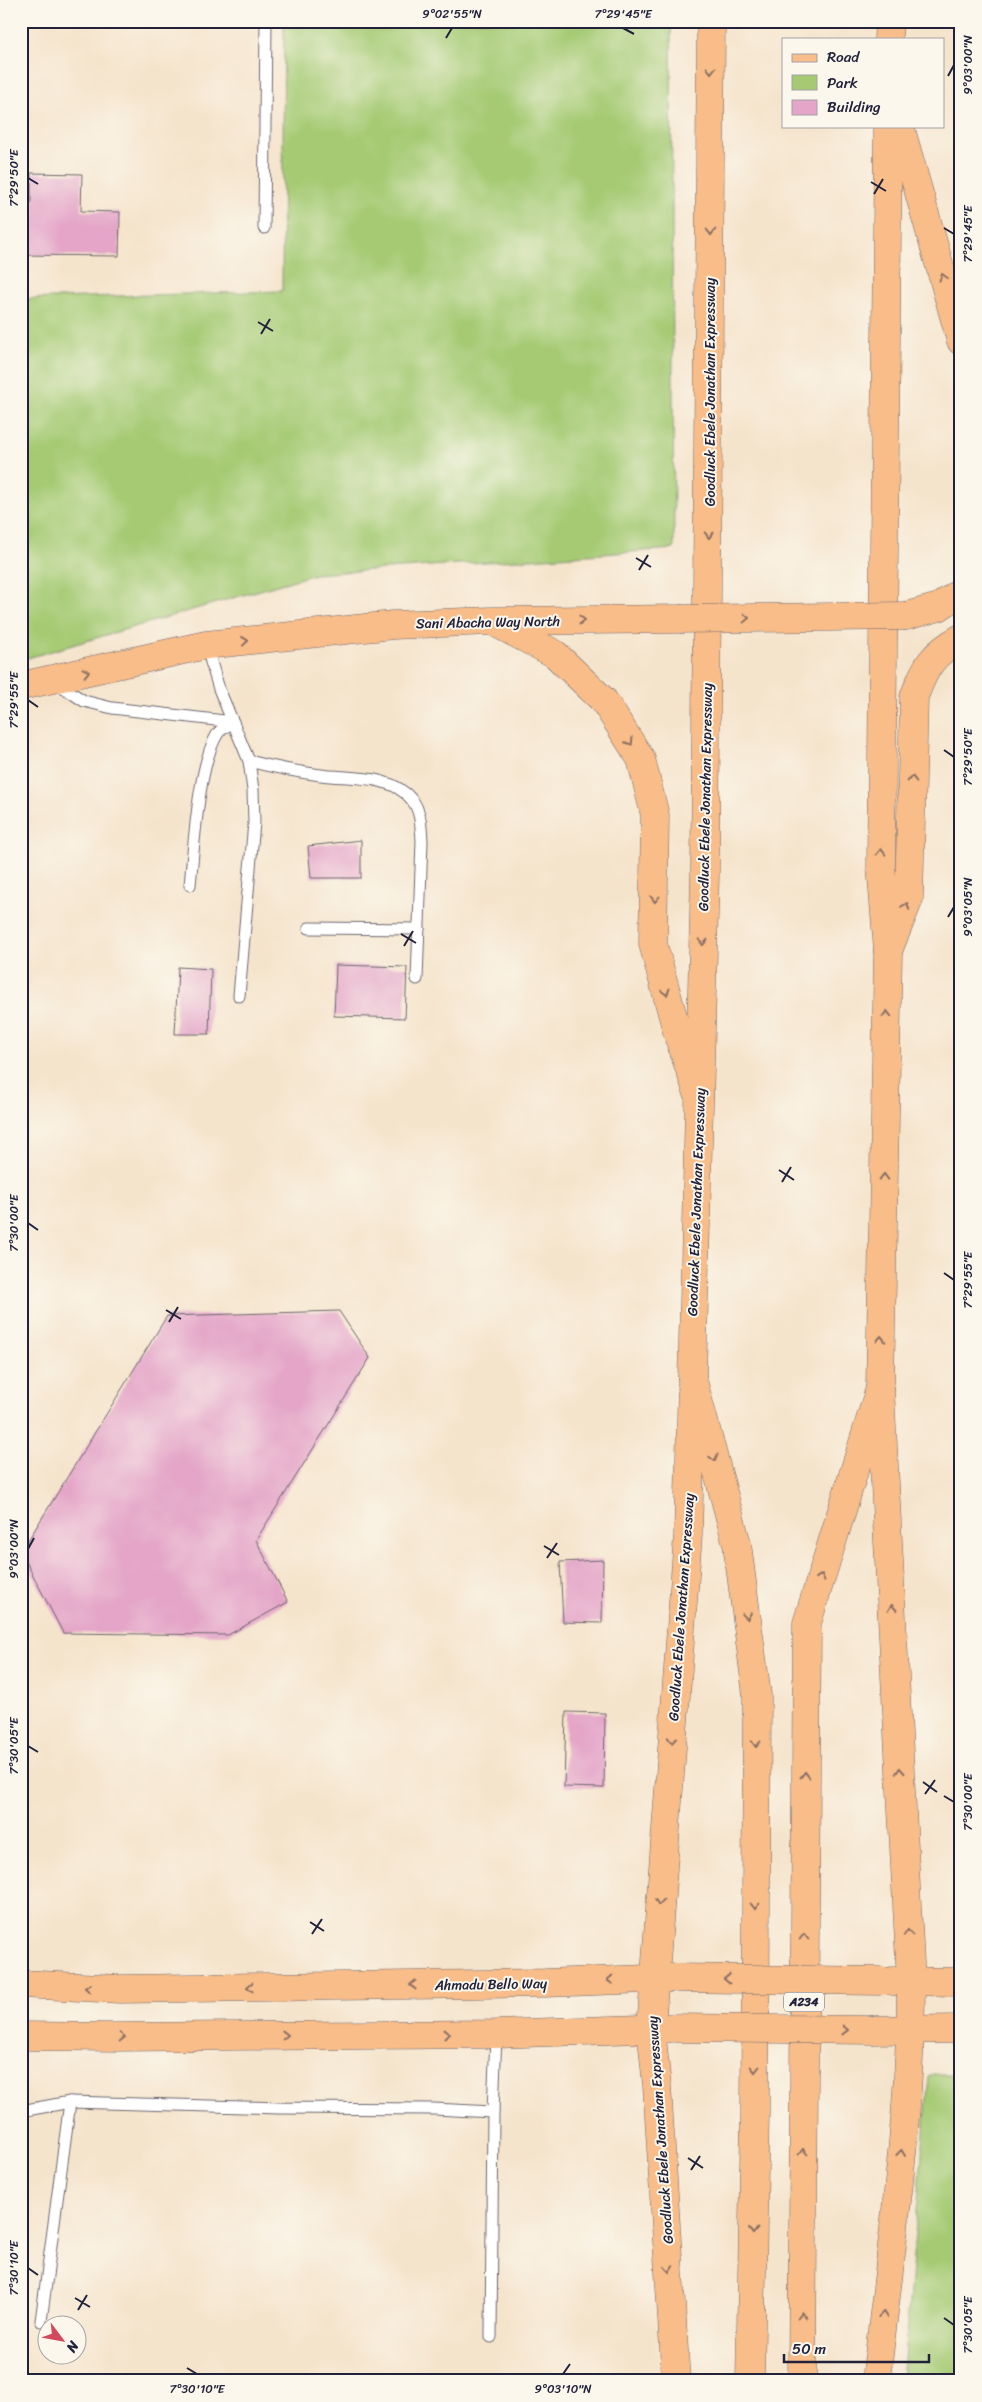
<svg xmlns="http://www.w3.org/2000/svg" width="982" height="2402" font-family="Sriracha,sans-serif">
	<rect width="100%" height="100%" fill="#fbf7ec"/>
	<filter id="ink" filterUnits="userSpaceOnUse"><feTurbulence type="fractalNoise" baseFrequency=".02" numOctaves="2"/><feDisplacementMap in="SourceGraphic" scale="10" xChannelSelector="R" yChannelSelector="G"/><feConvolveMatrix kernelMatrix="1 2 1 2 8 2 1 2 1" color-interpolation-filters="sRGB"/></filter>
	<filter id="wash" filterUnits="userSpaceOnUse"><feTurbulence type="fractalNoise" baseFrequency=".0096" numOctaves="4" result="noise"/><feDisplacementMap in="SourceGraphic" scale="20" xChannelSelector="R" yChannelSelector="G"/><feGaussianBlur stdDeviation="1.12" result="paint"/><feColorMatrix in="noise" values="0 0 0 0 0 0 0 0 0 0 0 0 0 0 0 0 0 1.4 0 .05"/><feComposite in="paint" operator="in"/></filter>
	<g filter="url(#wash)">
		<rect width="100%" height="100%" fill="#f5e4cc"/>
		<g fill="#a5ca73" stroke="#647657">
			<path d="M 284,21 L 671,21 L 674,549 L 315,574 L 21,660 L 21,299 L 282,291 Z"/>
			<path d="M 929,2075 L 961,2075 L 961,2381 L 902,2381 Z"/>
		</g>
		<g id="blocks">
			<g fill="#e4a5c8">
				<path d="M 31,173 L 82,174 L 81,211 L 120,212 L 119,256 L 21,255 L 21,204 L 31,204 Z"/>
				<path d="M 361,840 L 361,878 L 311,878 L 308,846 Z"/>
				<path d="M 336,965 L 407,967 L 405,1018 L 334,1016 Z"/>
				<path d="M 178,967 L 211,969 L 209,1034 L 175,1034 Z"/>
				<path d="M 339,1311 L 370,1358 L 256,1540 L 288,1602 L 228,1635 L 63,1633 L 21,1552 L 167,1316 Z"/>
				<path d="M 603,1560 L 602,1623 L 563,1622 L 560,1562 Z"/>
				<path d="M 566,1712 L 605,1713 L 604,1788 L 564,1787 Z"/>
			</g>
		</g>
	</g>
	<g filter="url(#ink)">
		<use href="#blocks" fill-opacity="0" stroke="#6c666e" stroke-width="1"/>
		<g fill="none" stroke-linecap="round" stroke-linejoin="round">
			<g stroke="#6c666e" stroke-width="13">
				<g id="lane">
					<path d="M 264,228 L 266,21"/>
					<path d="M 206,645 L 219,689 L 249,761 L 253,790 L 254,822 L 239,996"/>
					<path d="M 55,682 L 84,701 L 112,708 L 233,722"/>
					<path d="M 249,761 C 273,767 297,772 321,775 C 351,779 392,774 412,800 C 421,811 421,827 422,841 L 417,979"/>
					<path d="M 190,885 C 194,847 198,764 218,733 C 221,729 228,725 233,722"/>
					<path d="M 309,928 L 419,929"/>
					<path d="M 21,2111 L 70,2102 L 279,2108 L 434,2109 L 493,2112 L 496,2034"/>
					<path d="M 41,2321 L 70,2102"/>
					<path d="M 491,2337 L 493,2112"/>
				</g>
			</g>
			<g stroke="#6c666e" stroke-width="29">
				<g id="primary">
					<path d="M 888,39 L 889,21"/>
					<path d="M 892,1981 L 961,1982"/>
					<path d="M 21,1984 L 120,1989 L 545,1983 L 672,1978"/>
					<path d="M 874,2030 L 961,2029"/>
					<path d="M 21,2036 L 115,2037 L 496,2034 L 670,2028"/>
					<path d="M 676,2381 L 657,2086 L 651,2028 L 688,1535 L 705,873 L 711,21"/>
					<path d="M 876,2381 C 891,2248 911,2115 911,1982 L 880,1388 L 888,951 L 881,866 L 888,126"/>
				</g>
			</g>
			<g stroke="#6c666e" stroke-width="29">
				<g id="highway">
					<path d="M 900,126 L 961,341"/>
					<path d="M 906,616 L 939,607 L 961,592"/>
					<path d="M 494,622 L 555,654 L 604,701 L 641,759 L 655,815 L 653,944 L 678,1035 L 699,1096"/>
					<path d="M 21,686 L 206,645 L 393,625 L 491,621 L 680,619"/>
					<path d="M 888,951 L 909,899 L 914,697 C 925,667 932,654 961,638"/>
					<path d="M 692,1377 L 737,1544 L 757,1695 L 755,2114 L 750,2381"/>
					<path d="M 802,2381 L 807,1623 L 880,1388"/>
				</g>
			</g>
			<use href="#lane" stroke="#fff" stroke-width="11"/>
			<use href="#primary" stroke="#f8bd89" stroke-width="28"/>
			<use href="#highway" stroke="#f8bd89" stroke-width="28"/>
			<g stroke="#6c666e" stroke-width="29" stroke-linecap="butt">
				<g id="primary-bridge">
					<path d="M 676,1978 L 881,1981"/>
					<path d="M 674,2028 L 874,2030"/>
				</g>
			</g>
			<g stroke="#6c666e" stroke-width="29" stroke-linecap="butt">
				<path id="highway-bridge" d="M 680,619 L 906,616"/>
			</g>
			<use href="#primary-bridge" stroke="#f8bd89" stroke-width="28"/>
			<use href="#highway-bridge" stroke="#f8bd89" stroke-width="28"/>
		</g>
		<defs><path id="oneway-chevron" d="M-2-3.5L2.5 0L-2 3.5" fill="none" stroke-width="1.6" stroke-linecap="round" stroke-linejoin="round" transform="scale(1.25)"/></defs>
		<g stroke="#8d7062">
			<use href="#oneway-chevron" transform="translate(711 70) rotate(90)"/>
			<use href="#oneway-chevron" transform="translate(711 232) rotate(90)"/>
			<use href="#oneway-chevron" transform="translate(943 277) rotate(-106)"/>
			<use href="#oneway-chevron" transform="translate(709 535) rotate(91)"/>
			<use href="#oneway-chevron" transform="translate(746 618) rotate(-1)"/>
			<use href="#oneway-chevron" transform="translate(582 620)"/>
			<use href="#oneway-chevron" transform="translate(245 641) rotate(-6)"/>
			<use href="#oneway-chevron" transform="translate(86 672) rotate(-13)"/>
			<use href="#oneway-chevron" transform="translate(630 742) rotate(58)"/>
			<use href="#oneway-chevron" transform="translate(912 779) rotate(-89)"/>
			<use href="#oneway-chevron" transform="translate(881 852) rotate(-89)"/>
			<use href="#oneway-chevron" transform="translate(655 899) rotate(92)"/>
			<use href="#oneway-chevron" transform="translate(906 906) rotate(-69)"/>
			<use href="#oneway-chevron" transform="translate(703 942) rotate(92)"/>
			<use href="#oneway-chevron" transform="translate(666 992) rotate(75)"/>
			<use href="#oneway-chevron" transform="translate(887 1014) rotate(-89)"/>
			<use href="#oneway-chevron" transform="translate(884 1177) rotate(-89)"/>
			<use href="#oneway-chevron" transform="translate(881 1339) rotate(-89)"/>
			<use href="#oneway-chevron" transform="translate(714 1458) rotate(75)"/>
			<use href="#oneway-chevron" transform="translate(821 1577) rotate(-73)"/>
			<use href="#oneway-chevron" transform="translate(892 1608) rotate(-93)"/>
			<use href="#oneway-chevron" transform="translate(747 1616) rotate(82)"/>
			<use href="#oneway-chevron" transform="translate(672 1740) rotate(94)"/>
			<use href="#oneway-chevron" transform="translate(756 1744) rotate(91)"/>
			<use href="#oneway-chevron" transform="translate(900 1771) rotate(-93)"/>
			<use href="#oneway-chevron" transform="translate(805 1775) rotate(-89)"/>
			<use href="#oneway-chevron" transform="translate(659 1902) rotate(94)"/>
			<use href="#oneway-chevron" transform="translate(755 1906) rotate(90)"/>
			<use href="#oneway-chevron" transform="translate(908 1933) rotate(-93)"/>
			<use href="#oneway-chevron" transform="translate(804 1937) rotate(-90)"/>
			<use href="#oneway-chevron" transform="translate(727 1979) rotate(-179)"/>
			<use href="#oneway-chevron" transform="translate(610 1980) rotate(177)"/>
			<use href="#oneway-chevron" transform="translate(413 1985) rotate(179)"/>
			<use href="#oneway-chevron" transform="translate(250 1987) rotate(179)"/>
			<use href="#oneway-chevron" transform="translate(88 1988) rotate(-177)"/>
			<use href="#oneway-chevron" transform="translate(845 2030) rotate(1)"/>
			<use href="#oneway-chevron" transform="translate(447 2034)"/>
			<use href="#oneway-chevron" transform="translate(285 2035) rotate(-1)"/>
			<use href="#oneway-chevron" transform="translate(122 2037) rotate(-1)"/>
			<use href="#oneway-chevron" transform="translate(755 2069) rotate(90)"/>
			<use href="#oneway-chevron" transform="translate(803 2152) rotate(-90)"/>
			<use href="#oneway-chevron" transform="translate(901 2153) rotate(-84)"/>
			<use href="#oneway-chevron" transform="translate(753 2231) rotate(91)"/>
			<use href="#oneway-chevron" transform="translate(669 2269) rotate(86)"/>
			<use href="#oneway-chevron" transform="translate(802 2315) rotate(-90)"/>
			<use href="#oneway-chevron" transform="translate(883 2315) rotate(-84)"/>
		</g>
	</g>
	<path fill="none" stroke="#22223b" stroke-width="2" d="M 623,28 L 634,34M 446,38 L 452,28M 948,76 L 954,65M 28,178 L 38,184M 871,182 L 886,191M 874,194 L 883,179M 944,228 L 954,234M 258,322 L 273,331M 261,334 L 270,319M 636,558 L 651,567M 639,570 L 648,555M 28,700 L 38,707M 944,750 L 954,757M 948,917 L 954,907M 401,934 L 416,943M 404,946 L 413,931M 779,1170 L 794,1180M 782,1182 L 791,1167M 28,1223 L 38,1230M 944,1273 L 954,1280M 166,1310 L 181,1319M 169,1322 L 178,1307M 544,1546 L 559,1555M 28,1549 L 34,1538M 547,1558 L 557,1543M 28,1746 L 38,1752M 923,1782 L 937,1792M 925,1794 L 935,1780M 944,1796 L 954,1802M 310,1922 L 324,1931M 312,1934 L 322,1919M 688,2158 L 703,2168M 691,2170 L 700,2156M 28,2268 L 38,2275M 75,2298 L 90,2307M 78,2310 L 87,2295M 944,2318 L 954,2325M 187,2368 L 197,2374M 563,2374 L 570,2364"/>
	<g text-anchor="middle" stroke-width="4" stroke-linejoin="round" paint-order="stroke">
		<rect fill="#fbf7ec" stroke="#636270" stroke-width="1" x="784" y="1992.5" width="40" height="19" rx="4"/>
		<g font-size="12" font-weight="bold" fill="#22223b">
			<text x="804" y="2006">A234</text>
		</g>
		<g font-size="14" fill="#22223b" stroke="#fbf7ec">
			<text transform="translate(710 392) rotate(-90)" y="5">Goodluck Ebele Jonathan Expressway</text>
			<text transform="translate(488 622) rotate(-1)" y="5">Sani Abacha Way North</text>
			<text transform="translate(705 797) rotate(-89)" y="5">Goodluck Ebele Jonathan Expressway</text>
			<text transform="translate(696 1202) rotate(-88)" y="5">Goodluck Ebele Jonathan Expressway</text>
			<text transform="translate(681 1607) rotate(-86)" y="5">Goodluck Ebele Jonathan Expressway</text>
			<text transform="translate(491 1984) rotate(-1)" y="5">Ahmadu Bello Way</text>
			<text transform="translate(660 2130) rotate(-94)" y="5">Goodluck Ebele Jonathan Expressway</text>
		</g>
	</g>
	<rect width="982" height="2402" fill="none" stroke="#fbf7ec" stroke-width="55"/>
	<rect x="782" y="38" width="162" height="90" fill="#fbf7ec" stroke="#a4a2a5"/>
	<rect x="792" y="54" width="25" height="8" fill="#f8bd89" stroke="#a4a2a5"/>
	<text x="827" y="62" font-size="15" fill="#22223b">Road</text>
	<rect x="792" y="75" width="25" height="15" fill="#a5ca73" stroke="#a4a2a5"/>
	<text x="827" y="88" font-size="15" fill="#22223b">Park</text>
	<rect x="792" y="100" width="25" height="15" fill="#e4a5c8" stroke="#a4a2a5"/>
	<text x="827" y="112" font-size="15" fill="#22223b">Building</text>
	<g transform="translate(62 2340) rotate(122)"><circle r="24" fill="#fbf7ec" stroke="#a4a2a5"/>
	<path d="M0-4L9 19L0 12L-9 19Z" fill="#d1495b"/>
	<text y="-8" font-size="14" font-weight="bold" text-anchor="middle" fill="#22223b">N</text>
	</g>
	<path d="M784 2354v8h145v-8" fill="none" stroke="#22223b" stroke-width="2.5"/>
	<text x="792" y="2354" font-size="15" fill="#22223b" stroke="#fbf7ec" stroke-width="4" paint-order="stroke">50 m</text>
	<rect x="28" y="28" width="926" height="2346" fill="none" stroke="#22223b" stroke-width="2"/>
	<g font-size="12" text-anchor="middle" fill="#22223b">
		<text x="452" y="18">9°02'55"N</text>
		<text x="623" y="18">7°29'45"E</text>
		<text transform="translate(968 65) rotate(-90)" y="4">9°03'00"N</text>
		<text transform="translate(14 178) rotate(-90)" y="4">7°29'50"E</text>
		<text transform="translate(968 234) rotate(-90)" y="4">7°29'45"E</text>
		<text transform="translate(14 700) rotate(-90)" y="4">7°29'55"E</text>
		<text transform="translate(968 757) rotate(-90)" y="4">7°29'50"E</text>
		<text transform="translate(968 907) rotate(-90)" y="4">9°03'05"N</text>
		<text transform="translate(14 1223) rotate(-90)" y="4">7°30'00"E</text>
		<text transform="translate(968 1280) rotate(-90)" y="4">7°29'55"E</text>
		<text transform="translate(14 1549) rotate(-90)" y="4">9°03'00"N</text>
		<text transform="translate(14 1746) rotate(-90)" y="4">7°30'05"E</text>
		<text transform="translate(968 1802) rotate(-90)" y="4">7°30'00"E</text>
		<text transform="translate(14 2268) rotate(-90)" y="4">7°30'10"E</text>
		<text transform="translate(968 2325) rotate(-90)" y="4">7°30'05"E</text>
		<text x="197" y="2393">7°30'10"E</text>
		<text x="563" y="2393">9°03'10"N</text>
	</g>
</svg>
